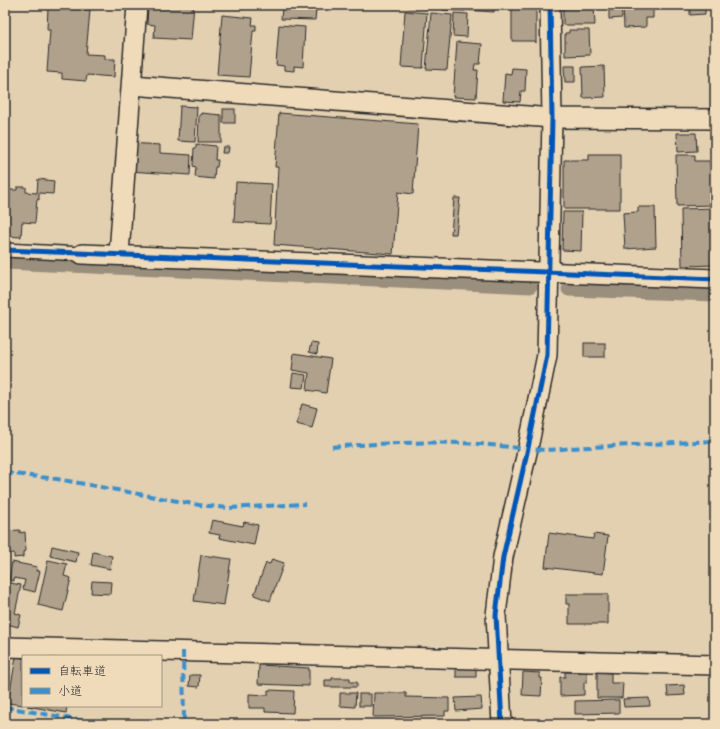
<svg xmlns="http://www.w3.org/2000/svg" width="720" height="729" font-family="'Gochi Hand','Klee One',sans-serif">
	<rect width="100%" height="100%" fill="#e3d0b1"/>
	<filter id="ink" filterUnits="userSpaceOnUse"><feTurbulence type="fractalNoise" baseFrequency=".025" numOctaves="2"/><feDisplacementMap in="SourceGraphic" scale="8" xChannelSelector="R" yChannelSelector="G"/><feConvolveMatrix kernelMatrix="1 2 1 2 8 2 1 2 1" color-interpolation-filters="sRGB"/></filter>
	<g filter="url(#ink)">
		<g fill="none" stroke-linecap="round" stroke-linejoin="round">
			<g stroke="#9a8e7b" stroke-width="15">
				<path d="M 5,262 L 530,286"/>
				<path d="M 569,289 L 715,294"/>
			</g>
		</g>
		<g fill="#b0a18c" stroke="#2b2b2b">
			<path d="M 148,5 L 194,5 L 191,40 L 154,38 L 155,25 L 147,24 Z"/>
			<path d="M 278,5 L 321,5 L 321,10 L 316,10 L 315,20 L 281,19 L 282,7 L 278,7 Z"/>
			<path d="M 409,5 L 437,5 L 437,9 L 408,7 Z"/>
			<path d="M 444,5 L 465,5 L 465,11 L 443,10 Z"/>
			<path d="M 466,5 L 494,5 L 494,12 L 465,10 Z"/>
			<path d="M 512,5 L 536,5 L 536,43 L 535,41 L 512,41 Z"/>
			<path d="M 609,5 L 621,5 L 622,18 L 609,19 Z"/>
			<path d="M 623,5 L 653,5 L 653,18 L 646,18 L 646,27 L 624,28 Z"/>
			<path d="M 690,5 L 705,5 L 705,14 L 690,15 Z"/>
			<path d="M 563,6 L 594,6 L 595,25 L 563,25 Z"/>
			<path d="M 48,7 L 90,10 L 86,54 L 105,55 L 105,59 L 115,59 L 114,77 L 87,75 L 86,81 L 62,79 L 62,73 L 47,72 L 50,30 L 47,30 Z"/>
			<path d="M 405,11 L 427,13 L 423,68 L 401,67 Z"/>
			<path d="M 431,13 L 452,15 L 447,70 L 426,69 Z"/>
			<path d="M 454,13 L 468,14 L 467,37 L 453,36 Z"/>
			<path d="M 222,15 L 253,18 L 252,25 L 256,25 L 256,31 L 253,31 L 249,77 L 217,75 Z"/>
			<path d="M 279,25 L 305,27 L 303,67 L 294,66 L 294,71 L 284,70 L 284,66 L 276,65 Z"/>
			<path d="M 569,30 L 589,30 L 590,55 L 565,56 L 565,33 L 569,33 Z"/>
			<path d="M 457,42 L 482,44 L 480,64 L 475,64 L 474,70 L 478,70 L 476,98 L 453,97 Z"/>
			<path d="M 564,66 L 575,66 L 575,82 L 565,82 Z"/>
			<path d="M 604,66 L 605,97 L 583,98 L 582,67 Z"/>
			<path d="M 512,68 L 526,69 L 525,91 L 521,91 L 520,102 L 503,101 L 505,73 L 511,74 Z"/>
			<path d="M 180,106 L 197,107 L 195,142 L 178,141 Z"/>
			<rect x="223" y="109" width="12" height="14"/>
			<path d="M 201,113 L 221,115 L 221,142 L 198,142 L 199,115 L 201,115 Z"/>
			<path d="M 279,113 L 418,124 L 413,194 L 398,192 L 393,254 L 274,245 L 278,167 L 275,167 Z"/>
			<path d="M 677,133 L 696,133 L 697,151 L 678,152 Z"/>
			<path d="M 130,143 L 160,145 L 160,153 L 191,155 L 190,175 L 128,171 Z"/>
			<path d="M 196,144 L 216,146 L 215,160 L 218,160 L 217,167 L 215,167 L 214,179 L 195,177 L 196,167 L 193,166 L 194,148 L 196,148 Z"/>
			<path d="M 223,147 L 229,147 L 228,153 L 222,153 Z"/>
			<path d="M 589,154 L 620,154 L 620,209 L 564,209 L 564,160 L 589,160 Z"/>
			<path d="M 676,155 L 695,155 L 695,161 L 710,161 L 710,165 L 713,165 L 714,205 L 677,206 Z"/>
			<path d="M 38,179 L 54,181 L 53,194 L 39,193 L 39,200 L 37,199 L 35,223 L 22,222 L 21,237 L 5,236 L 6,190 L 17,190 L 17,187 L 26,187 L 26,192 L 37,193 Z"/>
			<path d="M 236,182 L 272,184 L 270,224 L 234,222 Z"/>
			<path d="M 454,198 L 460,198 L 456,234 L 451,234 Z"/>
			<path d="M 638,207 L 655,207 L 656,247 L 625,249 L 623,213 L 638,212 Z"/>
			<path d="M 715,208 L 715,265 L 682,266 L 681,209 Z"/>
			<path d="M 563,212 L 582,212 L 581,251 L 562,250 Z"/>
			<path d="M 311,343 L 318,344 L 317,354 L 309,352 Z"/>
			<rect x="584" y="343" width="21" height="14"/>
			<path d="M 294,353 L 331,359 L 326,393 L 307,390 L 309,373 L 292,370 Z"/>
			<path d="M 293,373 L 306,375 L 304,388 L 291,387 Z"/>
			<path d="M 302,404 L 317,408 L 312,428 L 296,424 Z"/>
			<path d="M 212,520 L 243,526 L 244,522 L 258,525 L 254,545 L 219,538 L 220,535 L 209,533 Z"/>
			<path d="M 20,530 L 20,533 L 25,532 L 26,551 L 23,552 L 23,557 L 14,558 L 14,553 L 6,554 L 5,557 L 5,531 Z"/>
			<path d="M 549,533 L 593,539 L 594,534 L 608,536 L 603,574 L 545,567 Z"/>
			<path d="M 52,546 L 78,552 L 76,562 L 50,556 Z"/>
			<path d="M 93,552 L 112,556 L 110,569 L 91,565 Z"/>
			<path d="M 201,555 L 231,559 L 224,605 L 194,601 Z"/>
			<path d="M 272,559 L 284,563 L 270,601 L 254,595 L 266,563 L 270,564 Z"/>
			<path d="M 48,560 L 67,564 L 64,576 L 71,578 L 63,611 L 38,605 Z"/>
			<path d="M 12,562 L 37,567 L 36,571 L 40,571 L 35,592 L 23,589 L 25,580 L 14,578 L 14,581 L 9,580 Z"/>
			<path d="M 92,581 L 111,582 L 110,594 L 91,593 Z"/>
			<path d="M 5,582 L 21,585 L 15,613 L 21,615 L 18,627 L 7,624 L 6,629 Z"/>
			<path d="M 566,594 L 608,594 L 608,624 L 569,624 L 569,604 L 566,604 Z"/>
			<path d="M 16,657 L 23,658 L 23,705 L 8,703 Z"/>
			<path d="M 259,665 L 309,668 L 309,686 L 258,684 Z"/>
			<path d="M 456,667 L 476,668 L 476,677 L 456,677 Z"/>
			<path d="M 523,672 L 540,673 L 540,678 L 542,678 L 541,696 L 522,695 Z"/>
			<path d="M 565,672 L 587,672 L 587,682 L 584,682 L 584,695 L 560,696 L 560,677 L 565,677 Z"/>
			<path d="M 597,672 L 611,673 L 611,683 L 623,683 L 622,698 L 597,698 Z"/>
			<path d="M 190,675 L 200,675 L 199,687 L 189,686 Z"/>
			<path d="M 332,678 L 350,678 L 350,682 L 357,682 L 357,687 L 325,687 L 325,680 L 332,680 Z"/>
			<path d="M 684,685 L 685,695 L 668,696 L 667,686 Z"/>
			<path d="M 268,690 L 294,691 L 293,713 L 265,712 L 265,708 L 249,708 L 249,694 L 268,695 Z"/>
			<path d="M 340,693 L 356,693 L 355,707 L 340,706 Z"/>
			<path d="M 374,693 L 406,693 L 406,697 L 449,698 L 449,711 L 445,711 L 445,716 L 373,717 Z"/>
			<rect x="359" y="694" width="12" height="12"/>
			<path d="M 481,697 L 482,709 L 456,711 L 455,698 Z"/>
			<path d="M 649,698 L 650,706 L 624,707 L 623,699 Z"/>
			<path d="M 619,700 L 619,713 L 575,714 L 575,701 Z"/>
			<path d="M 27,706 L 67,706 L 66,713 Z"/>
		</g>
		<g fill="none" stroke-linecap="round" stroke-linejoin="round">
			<g stroke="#2b2b2b" stroke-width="16">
				<path id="street" d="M 5,250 L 82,254"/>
			</g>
			<g stroke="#2b2b2b" stroke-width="22">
				<g id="secondary">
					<path d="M 132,85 L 552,118 L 715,119"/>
					<path d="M 82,254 L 715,279"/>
					<path d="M 119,254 L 137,5"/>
					<path d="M 5,647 L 715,665"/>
					<path d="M 502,724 L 496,615 L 503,557 L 528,448 L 547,355 L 552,118 L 550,5"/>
				</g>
			</g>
			<use href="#street" stroke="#efdab9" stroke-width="13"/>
			<use href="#secondary" stroke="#efdab9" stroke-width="19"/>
			<g stroke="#3b90cd" stroke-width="4" stroke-dasharray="8 4" stroke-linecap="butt">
				<path d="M 332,447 C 381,443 430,441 479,444 C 510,446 540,453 570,448 L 715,441"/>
				<path d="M 5,473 L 57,479 L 199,505 L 228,508 L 305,504"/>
				<path d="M 183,651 L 184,724"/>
				<path d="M 5,707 L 101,724"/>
			</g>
			<g stroke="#efdab9" stroke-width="8">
				<g id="cycleway">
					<path d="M 5,250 L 715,279"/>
					<path d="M 502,724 L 496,615 L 503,557 L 528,448 L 547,355 L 552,118 L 550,5"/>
				</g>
			</g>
			<use href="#cycleway" stroke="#0057b8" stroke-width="5"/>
		</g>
	</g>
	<rect width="720" height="729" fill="none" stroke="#efdab9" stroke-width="20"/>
	<rect x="10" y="10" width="700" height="709" fill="none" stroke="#2b2b2b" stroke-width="1.5" filter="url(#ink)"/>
	<rect x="22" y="655" width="140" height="52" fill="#efdab9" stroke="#a19480"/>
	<rect x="30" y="668" width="20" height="6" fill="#0057b8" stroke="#a19480"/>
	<text x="58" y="675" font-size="12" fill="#2b2b2b">自転車道</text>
	<rect x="30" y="688" width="20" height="6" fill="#3b90cd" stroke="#a19480"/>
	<text x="58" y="695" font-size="12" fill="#2b2b2b">小道</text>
</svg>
